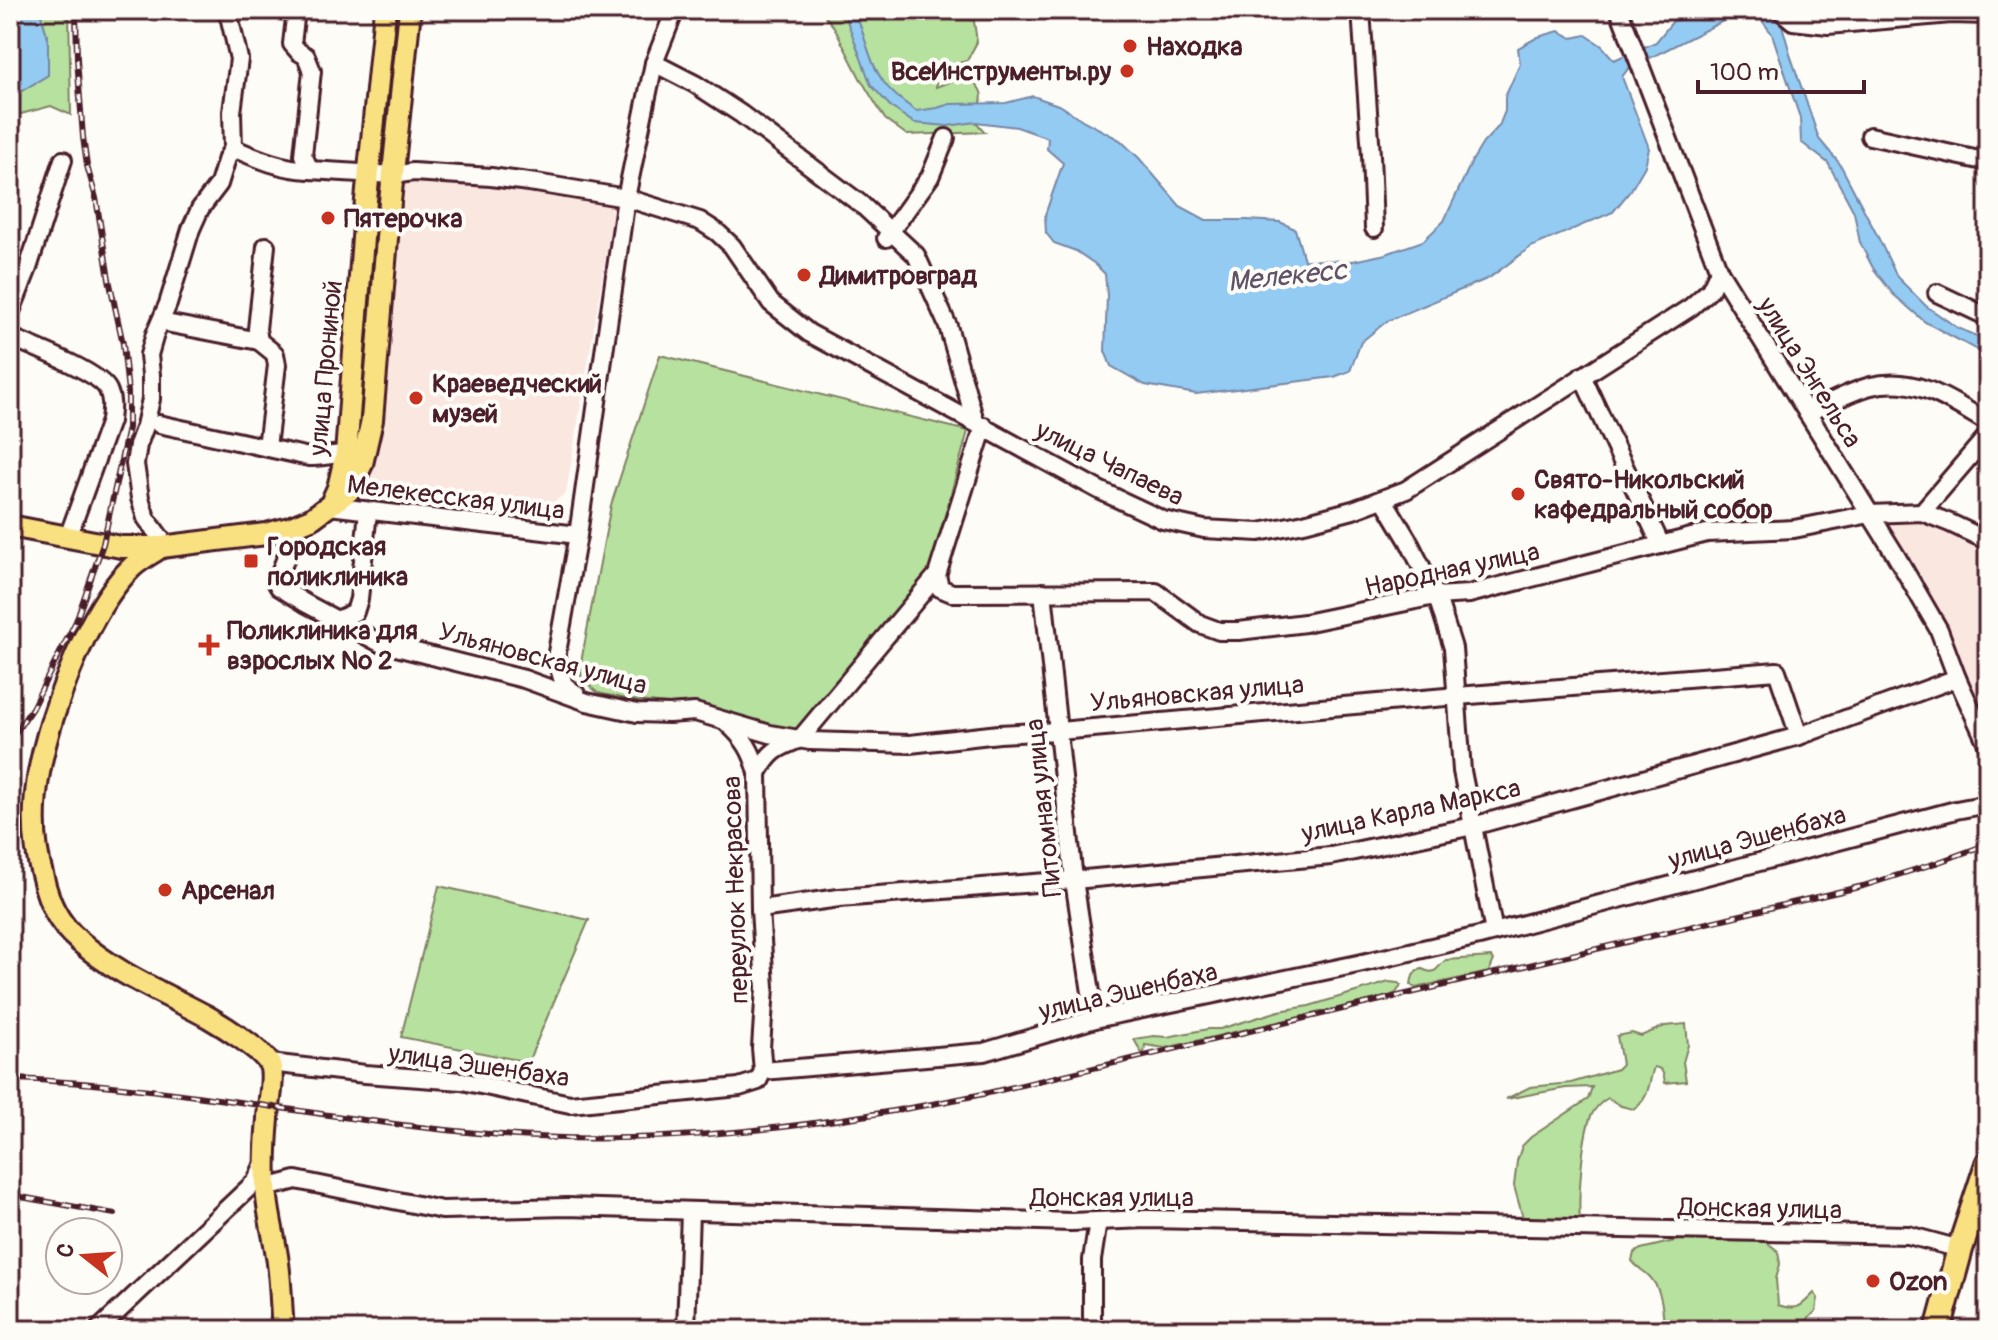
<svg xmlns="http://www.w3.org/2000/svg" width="1998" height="1340" font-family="Pangolin,sans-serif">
	<rect width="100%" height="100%" fill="#fdfcf7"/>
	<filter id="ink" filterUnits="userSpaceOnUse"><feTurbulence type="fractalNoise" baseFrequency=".0125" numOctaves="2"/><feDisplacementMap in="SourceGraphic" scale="16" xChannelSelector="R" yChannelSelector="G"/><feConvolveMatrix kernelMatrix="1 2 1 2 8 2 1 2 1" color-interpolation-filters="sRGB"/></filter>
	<g filter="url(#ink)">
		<g fill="#f9e7e0">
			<path d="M 402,177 L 615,202 L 566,493 L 539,513 L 368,497 Z"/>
			<path d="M 1886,521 L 1922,521 L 1945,529 L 1988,551 L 1988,728 L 1945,626 L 1905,553 Z"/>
		</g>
		<g fill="#b6e19e" stroke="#808064" stroke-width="2">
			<path d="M 44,10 L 69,10 L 71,115 L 51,106 L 17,115 L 10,119 L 10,98 L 48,75 L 48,39 L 41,15 Z"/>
			<path d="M 820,10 L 963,10 L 961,17 L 974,21 L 977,42 L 967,61 L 954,64 L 958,74 L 952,79 L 936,76 L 936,87 L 966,75 C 988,93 983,96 975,121 L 985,132 L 907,135 L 885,119 L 860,78 L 834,27 Z"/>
			<path d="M 660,355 L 968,431 L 930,570 L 798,729 L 769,726 L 696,702 L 669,704 L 637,701 L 598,693 L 581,678 L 581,662 L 611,505 Z"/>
			<path d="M 439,886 L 589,920 L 528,1062 L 401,1037 Z"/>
			<path d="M 1491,957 L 1494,960 L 1489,972 L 1415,988 L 1411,985 C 1412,976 1414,971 1422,969 C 1437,976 1435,968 1446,960 Z"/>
			<path d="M 1389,982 L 1398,983 L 1401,985 L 1396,993 L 1387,997 L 1165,1048 L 1145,1045 L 1144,1054 L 1141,1052 L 1134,1039 L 1154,1036 L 1167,1037 L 1208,1029 L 1220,1029 L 1279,1011 L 1309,1006 Z"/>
			<path d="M 1686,1024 L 1688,1045 L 1683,1062 L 1686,1081 L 1665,1083 C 1664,1075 1663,1068 1654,1067 C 1648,1084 1650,1099 1633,1109 L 1621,1106 L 1608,1098 C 1601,1102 1595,1108 1591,1116 C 1582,1138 1578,1198 1580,1222 L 1526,1222 L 1523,1218 L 1514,1186 L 1517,1161 L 1522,1146 L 1531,1137 L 1588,1099 L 1592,1087 L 1566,1088 L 1506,1099 L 1530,1087 L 1571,1083 L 1617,1069 L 1622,1064 L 1617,1036 L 1632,1033 L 1641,1036 L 1665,1026 Z"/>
			<path d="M 1683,1239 L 1764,1240 L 1778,1251 L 1780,1264 L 1776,1279 L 1778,1305 C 1797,1311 1801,1307 1814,1293 L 1818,1298 L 1816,1311 L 1797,1330 L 1664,1330 C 1663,1311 1663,1288 1647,1274 C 1641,1269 1637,1268 1632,1261 L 1634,1253 L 1641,1249 Z"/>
		</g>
		<g fill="#94cbf3" stroke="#7686a3" stroke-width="2">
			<path d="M 10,10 L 44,10 L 41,15 L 48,39 L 48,75 L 10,98 Z"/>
			<path d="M 843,10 L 854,10 C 865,33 868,60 883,81 C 891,93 904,102 916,111 L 937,108 L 950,104 L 1006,103 L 1033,96 L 1061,106 L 1084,121 L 1120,140 L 1139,158 L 1180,206 L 1206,220 L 1247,220 L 1280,222 L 1295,229 L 1304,260 L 1353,261 L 1386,254 L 1423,241 L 1444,221 L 1472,161 L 1483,143 L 1499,126 L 1505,111 L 1505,97 L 1520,64 L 1518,48 L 1538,37 L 1559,31 L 1572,38 L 1586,35 L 1602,46 L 1614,60 L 1656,42 L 1673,21 L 1699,17 L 1712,10 L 1773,10 L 1780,18 L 1791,57 L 1819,139 L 1840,164 L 1877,235 L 1897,277 L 1926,306 L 1958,328 L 1988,341 L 1988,356 L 1925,322 L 1893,294 L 1873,268 L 1860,243 L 1854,212 L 1828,163 L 1801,142 L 1800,118 L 1772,34 L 1760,18 L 1746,12 L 1729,18 L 1628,69 L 1622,77 L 1649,148 L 1645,166 L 1631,190 L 1613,212 L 1531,247 L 1489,278 L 1387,321 L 1361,342 L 1350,371 L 1334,377 L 1196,394 L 1145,385 L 1111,366 L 1105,351 L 1107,296 L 1105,274 L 1095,264 L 1076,251 L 1054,243 L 1046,233 L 1045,215 L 1063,163 L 1047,149 L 1048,138 L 1017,127 L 976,122 L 948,126 L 914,123 L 891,107 L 871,85 Z"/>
		</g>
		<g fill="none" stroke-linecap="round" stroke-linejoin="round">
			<g stroke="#4a1f2b" stroke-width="22">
				<g id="minor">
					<path d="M 296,10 L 292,44 L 299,52 L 306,56 L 312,71 L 303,155 L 310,170 L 393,175 L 413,172 L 491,177 L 536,183 L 626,198 L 700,221 L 717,232 L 732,246 L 771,303 L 809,333 L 1099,490 L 1163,520 L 1204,529 L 1259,532 L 1304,523 L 1353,510 L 1406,490 L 1691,307 L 1710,290 L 1719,271"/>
					<path d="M 675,10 L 654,63 L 695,84 L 741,114 L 862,205 L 916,255 L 948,326 L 975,421"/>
					<path d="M 1361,10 L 1371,155 L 1374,228"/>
					<path d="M 1619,10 L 1719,271 L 1895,554 L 1939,630 L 1957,678 L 1988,746"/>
					<path d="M 1780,10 L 1793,21 L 1828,25 L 1951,14 L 1988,15"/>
					<path d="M 1870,136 L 1988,162"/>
					<path d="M 233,148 C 258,159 282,169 310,170"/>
					<path d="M 886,238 L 930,177 L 946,138"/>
					<path d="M 266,246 L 257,329 L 259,341 L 275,354 L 277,365 L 267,447"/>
					<path d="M 1937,293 L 1988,317"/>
					<path d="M 10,314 L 28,268 L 63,160"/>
					<path d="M 171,324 L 259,341"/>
					<path d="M 10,337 C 31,346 100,372 108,390 C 113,401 111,410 110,421 L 68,537"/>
					<path d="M 1582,376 L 1661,545"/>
					<path d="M 1807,413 C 1827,404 1851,391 1871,386 C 1917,375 1951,401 1988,423"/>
					<path d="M 159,424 L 309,457 C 322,457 333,454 346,454"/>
					<path d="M 1384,500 L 1408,540 L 1438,600 L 1453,648 L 1462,771 L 1494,932"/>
					<path d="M 329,506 L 578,535"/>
					<path d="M 1922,512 L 1988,435"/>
					<path d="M 289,528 L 292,543 L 276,582 L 279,587 L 305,603 L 380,643 L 524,679 L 587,702 L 637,713 L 669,714 L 695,712 L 770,734 L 810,741 L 910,744 L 999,734 L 1059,731 L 1457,696 L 1777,671 L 1799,736"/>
					<path d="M 167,547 L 146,518 L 140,498 L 135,464 L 138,445 L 145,426 L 151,399 L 151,375 L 149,355 L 155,334 L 168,304 L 191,229 L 200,209 L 219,184 L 227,158 L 233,148 L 232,112 L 239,59 L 230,20 L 226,10"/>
					<path d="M 937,575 L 940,588 L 952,593 L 1156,592 L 1200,624 L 1219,631 L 1239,631 L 1305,623 L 1435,596 L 1469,594 L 1707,533 L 1794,529 L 1870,514 L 1922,512 L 1950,523 L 1988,541"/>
					<path d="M 1043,592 L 1074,880 L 1095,1019"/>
					<path d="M 337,620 L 355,612 L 359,599 L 368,511"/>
					<path d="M 576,694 L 564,685 L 556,658 L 578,535 L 626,198 L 654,63"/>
					<path d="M 727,723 C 745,739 752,751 758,773 L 760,909 L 765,987 L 761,1048 L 763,1071"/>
					<path d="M 758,773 C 770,751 777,748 800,739 L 937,575 L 984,426"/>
					<path d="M 760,909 L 839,898 L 1074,880 L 1331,856 L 1473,826 L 1799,736 L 1957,678"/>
					<path d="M 270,1063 L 365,1074 L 462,1081 L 570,1104 L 739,1087 L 758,1081 L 763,1071 L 984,1052 L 1095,1019 L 1358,964 L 1479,936 L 1956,810 L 1988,804"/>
					<path d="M 266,1188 L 296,1180 L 442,1210 L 567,1207 L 1071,1222 L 1147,1219 L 1908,1235 L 1960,1249"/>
					<path d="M 98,1330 L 237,1199 L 256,1181 L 265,1161"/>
					<path d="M 686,1330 L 690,1212"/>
					<path d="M 1092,1330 L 1092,1260 L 1098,1221"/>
				</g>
			</g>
			<g stroke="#4a1f2b" stroke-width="26">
				<g id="major">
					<path d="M 333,499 L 338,488 L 346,454 L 366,200 L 385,10"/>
					<path d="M 10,526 L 121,547 L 161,547 L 266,534 L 289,528 L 311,519 L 349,491 L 362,464 L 372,420 L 390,202 L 410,10"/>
					<path d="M 161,547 C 151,554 139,560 131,568 C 95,603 68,671 53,717 C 36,771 27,824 43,878 C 49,903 58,923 78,940 C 116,974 164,993 208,1017 C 222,1025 264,1051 270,1065 C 275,1077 268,1105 268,1119 C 266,1141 265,1164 266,1186 C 267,1212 275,1238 278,1263 C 281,1285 281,1308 283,1330"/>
				</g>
			</g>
			<g stroke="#4a1f2b" stroke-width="30">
				<path id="highway" d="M 1938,1330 L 1960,1249 L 1988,1164"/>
			</g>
			<use href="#minor" stroke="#fdfcf7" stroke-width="16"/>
			<use href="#major" stroke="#f9e181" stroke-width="20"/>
			<use href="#highway" stroke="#f9e181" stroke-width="24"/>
			<g stroke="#4a1f2b" stroke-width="6">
				<g id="rail">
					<path d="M 10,741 L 32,708 L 76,621 L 103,544 L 128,428 L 128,392 L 123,344 L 109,279 L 96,198 L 87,166 L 83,137 L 77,59 L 76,10"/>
					<path d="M 10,1079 C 175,1084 337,1123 502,1135 C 664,1147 829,1126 988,1093 L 1863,886 L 1936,863 L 1988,844"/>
					<path d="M 10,1195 L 115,1214"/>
				</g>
			</g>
			<use href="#rail" stroke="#fdfcf7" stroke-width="3" stroke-dasharray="9" stroke-linecap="butt"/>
		</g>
	</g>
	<g fill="#c8321e" stroke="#fdfcf7" stroke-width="3">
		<circle cx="1130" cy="46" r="8"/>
		<circle cx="1127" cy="71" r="8"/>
		<circle cx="328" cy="218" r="8"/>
		<circle cx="804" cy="275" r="8"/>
		<circle cx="416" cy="398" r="8"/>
		<circle cx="1518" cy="494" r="8"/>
		<rect x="243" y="553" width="16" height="16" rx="4"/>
		<path d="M205 633h8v8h8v8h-8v8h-8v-8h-8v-8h8z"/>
		<circle cx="165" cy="890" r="8"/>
		<circle cx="1873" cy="1281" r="8"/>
	</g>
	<g text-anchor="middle" stroke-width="8" stroke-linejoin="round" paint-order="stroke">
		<g font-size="26" font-weight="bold" fill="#4a1f2b" stroke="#fdfcf7" text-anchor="start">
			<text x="1146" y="55">Находка</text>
			<text x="1111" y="80" text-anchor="end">ВсеИнструменты.ру</text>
			<text x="344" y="227">Пятерочка</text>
			<text x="820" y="284">Димитровград</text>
			<text x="432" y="392">Краеведческий<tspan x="432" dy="30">музей</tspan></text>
			<text x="1534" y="488">Свято-Никольский<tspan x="1534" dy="30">кафедральный собор</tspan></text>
			<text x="267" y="555">Городская<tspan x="267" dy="30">поликлиника</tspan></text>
			<text x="227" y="639">Поликлиника для<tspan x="227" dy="30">взрослых № 2</tspan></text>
			<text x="181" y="899">Арсенал</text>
			<text x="1889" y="1290">Ozon</text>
		</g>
		<g font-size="26" fill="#4a1f2b" stroke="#fdfcf7">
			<text transform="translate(325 368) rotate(-85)" y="9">улица Прониной</text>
			<text transform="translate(1810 372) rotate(58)" y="9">улица Энгельса</text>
			<text transform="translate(1110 463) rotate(26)" y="9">улица Чапаева</text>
			<text transform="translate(456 497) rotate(7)" y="9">Мелекесская улица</text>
			<text transform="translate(1452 569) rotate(-12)" y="9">Народная улица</text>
			<text transform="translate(543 658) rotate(15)" y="9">Ульяновская улица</text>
			<text transform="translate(1197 693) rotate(-5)" y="9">Ульяновская улица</text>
			<text transform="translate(1043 808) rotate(-96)" y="9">Питомная улица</text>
			<text transform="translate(1411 810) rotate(-12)" y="9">улица Карла Маркса</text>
			<text transform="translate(1757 837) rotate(-15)" y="9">улица Эшенбаха</text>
			<text transform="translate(735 890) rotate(-92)" y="9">переулок Некрасова</text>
			<text transform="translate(1128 991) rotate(-13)" y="9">улица Эшенбаха</text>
			<text transform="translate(479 1065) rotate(8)" y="9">улица Эшенбаха</text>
			<text x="1112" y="1206">Донская улица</text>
			<text transform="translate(1760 1208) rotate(1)" y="9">Донская улица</text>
		</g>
		<g font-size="28" font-style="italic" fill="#605367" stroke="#fdfcf7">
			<text transform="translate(1287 275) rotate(-6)" y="10">Мелекесс</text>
		</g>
	</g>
	<rect width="1998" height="1340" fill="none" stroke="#fdfcf7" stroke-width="40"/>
	<rect x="20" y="20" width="1958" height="1300" fill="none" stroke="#4a1f2b" stroke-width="3" filter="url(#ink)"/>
	<g transform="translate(84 1256) rotate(287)"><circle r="38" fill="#fdfcf7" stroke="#b5a4a5" stroke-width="2"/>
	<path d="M0-6L14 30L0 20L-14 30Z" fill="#c8321e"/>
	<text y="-12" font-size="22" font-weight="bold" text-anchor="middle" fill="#4a1f2b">С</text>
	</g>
	<path d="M1698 80v12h166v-12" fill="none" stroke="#4a1f2b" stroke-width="4"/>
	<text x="1710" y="80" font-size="24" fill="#4a1f2b" stroke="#fdfcf7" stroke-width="6" paint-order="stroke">100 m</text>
</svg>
